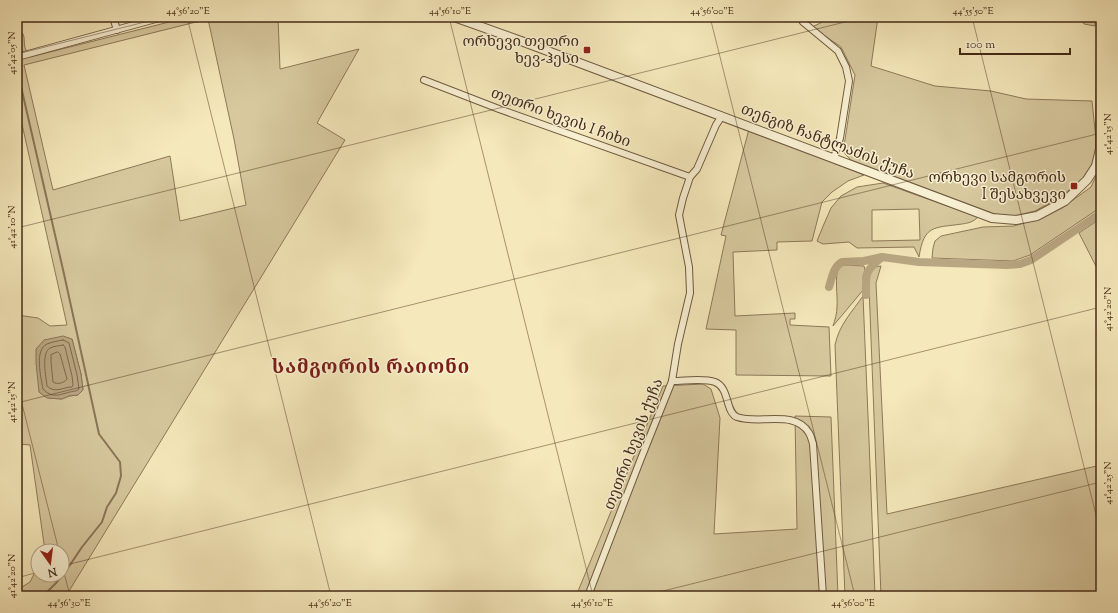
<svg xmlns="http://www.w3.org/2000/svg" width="1118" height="613" font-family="'Sorts Mill Goudy','Noto Serif Georgian',serif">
	<rect width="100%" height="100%" fill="#f5e8ba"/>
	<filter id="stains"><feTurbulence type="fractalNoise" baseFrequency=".005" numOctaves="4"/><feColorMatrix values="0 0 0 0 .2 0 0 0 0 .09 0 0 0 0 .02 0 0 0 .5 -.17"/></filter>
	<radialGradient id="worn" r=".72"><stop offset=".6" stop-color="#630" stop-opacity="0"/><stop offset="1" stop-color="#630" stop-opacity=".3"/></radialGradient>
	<g fill="#d7c89e" stroke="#8e795a" fill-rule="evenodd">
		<path d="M 189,17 L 278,17 L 280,69 L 359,49 L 317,123 L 345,140 L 66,596 L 17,596 L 17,590 L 30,582 L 38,566 L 38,575 L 62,575 L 62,551 L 45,551 L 30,445 L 19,444 L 17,441 L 17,315 L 38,318 L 50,326 L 67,325 L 17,102 L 17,28 C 27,35 23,39 25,48 C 26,51 29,54 30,57 ZM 208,19 L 234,139 L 246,205 L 180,221 L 170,156 L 53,190 L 24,65 ZM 72,339 L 81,374 L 83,390 L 78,395 L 69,396 L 62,399 L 48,398 L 39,392 Z"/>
		<path d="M 833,17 L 878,17 L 871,66 L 935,86 L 991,91 L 1026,99 L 1092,101 L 1097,149 L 1091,166 L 1083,178 L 1062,196 L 1035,211 L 1014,216 L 995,214 L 851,160 L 845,154 L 844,146 L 855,75 L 841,47 L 812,27 Z"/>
		<path d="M 1079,17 L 1095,17 L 1095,26 L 1084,24 Z"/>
		<path d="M 749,129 L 864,175 L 848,181 L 832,192 L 822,202 L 812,241 L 777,242 L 777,250 L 733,252 L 735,316 L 795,313 L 795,319 L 790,319 L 790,325 L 829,327 L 831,376 L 736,375 L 736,330 L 706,329 L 726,236 L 721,235 Z"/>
		<path d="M 1101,166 L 1101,207 L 1030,255 L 1013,261 L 932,258 L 933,248 L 935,241 L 941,236 L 983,227 L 1014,226 L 1038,219 L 1062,208 L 1091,187 Z"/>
		<path d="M 883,183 L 978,217 C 973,222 969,223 962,224 C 933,228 924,225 919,257 L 914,247 L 857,248 L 849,242 L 823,244 L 817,241 L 824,224 L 831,208 L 841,196 L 857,187 ZM 919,209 L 920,240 L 872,241 L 872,210 Z"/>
		<path d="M 1101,218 L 1101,276 L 1079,233 Z"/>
		<path d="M 843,265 L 864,266 L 865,270 L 863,276 L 864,289 L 833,326 C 835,320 837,313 837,307 C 838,295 834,277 839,266 Z"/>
		<path d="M 881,266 L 876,283 L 887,514 L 1101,465 L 1101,596 L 881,596 L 869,287 L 869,273 L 875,267 Z"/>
		<path d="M 863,296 L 869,440 L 875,596 L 845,596 L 835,345 C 839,325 852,312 863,296 Z"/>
		<path d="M 703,384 L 711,389 L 720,418 L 714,534 L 797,529 L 795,416 L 831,417 L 838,596 L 576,596 L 663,386 Z"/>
	</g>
	<path fill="#b9a783" stroke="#8a7558" d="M 63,336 L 72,339 L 81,374 L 83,390 L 78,395 L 69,396 L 62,399 L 47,398 L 39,392 L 36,363 L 36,349 L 44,340 Z"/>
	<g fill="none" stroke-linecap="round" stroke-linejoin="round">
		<g stroke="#7e684d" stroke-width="1">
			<path d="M 63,340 L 69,343 L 77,375 L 79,389 L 76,391 C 63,392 54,401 43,389 C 41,377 34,350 47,344 C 52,342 58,341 63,340 Z"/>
			<path d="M 63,345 L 65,347 L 72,376 L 73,385 L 72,387 C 63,387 55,394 47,386 C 46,377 41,353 50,348 C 54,346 59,346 63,345 Z"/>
			<path d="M 58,352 L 60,354 L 67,379 C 64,383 57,385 53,382 L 51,362 L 51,355 Z"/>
		</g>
		<path stroke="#8a7558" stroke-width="2" d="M 17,69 L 64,274 L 99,434 L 120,462 L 121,476 L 116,493 L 107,507 L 102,522 L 82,547 L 70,565 L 57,582 L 43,596"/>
		<g stroke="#b9a783" stroke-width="8">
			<path d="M 829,287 C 832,278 833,267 842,262 L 864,261 L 882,257 L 919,262 L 1007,265 L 1020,264 L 1031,260 L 1101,213"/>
			<path d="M 866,295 C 866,274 864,272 881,258"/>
		</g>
		<g stroke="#705a40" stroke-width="8">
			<g id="minor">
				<path d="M 113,17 L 117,30"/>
				<path d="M 803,22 L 838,51 L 846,67 L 849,81 L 840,138 L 834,158"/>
				<path d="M 17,57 L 163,17"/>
				<path d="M 424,80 L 499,109 L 690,177"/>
				<path d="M 672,381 C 685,381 704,378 715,382 C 730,388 725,412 737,417 C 760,425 795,409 809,433 C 811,436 812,441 813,444 L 823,596"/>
				<path d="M 588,596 L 640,461 L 672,381 L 678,344 L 690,293 L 689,267 L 679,215 L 683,198 L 690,177 L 697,169 L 716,125 L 722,116"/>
			</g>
		</g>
		<g stroke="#705a40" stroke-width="10">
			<path id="tertiary" d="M 454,17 L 521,41 L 992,218 L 1016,220 L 1037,216 L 1065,201 L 1087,180 L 1096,166 L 1100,149 L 1101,53"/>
		</g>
		<use href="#minor" stroke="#f8f0d2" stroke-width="6"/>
		<use href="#tertiary" stroke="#f8f0d2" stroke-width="8"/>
	</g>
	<path fill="none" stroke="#442a17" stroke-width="1" stroke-opacity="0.45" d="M 187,17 L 331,596M 449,17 L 593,596M 710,17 L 855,596M 972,17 L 1101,535M 17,54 L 165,17M 17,228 L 865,17M 17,384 L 59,551M 17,403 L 1101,133M 62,565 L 70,596M 62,566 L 1101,307M 17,578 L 38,572M 643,596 L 1101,482"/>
	<g fill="#8f2418" stroke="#f8f0d2" stroke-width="1.5">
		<rect x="583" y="46" width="8" height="8" rx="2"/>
		<rect x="1070" y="182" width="8" height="8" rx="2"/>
	</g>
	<g text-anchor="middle" stroke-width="3" stroke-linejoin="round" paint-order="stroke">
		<g font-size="15" fill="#442a17" stroke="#f8f0d2" text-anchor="end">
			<text x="579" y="46">ორხევი თეთრი<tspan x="579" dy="17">ხევ-ჰესი</tspan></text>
			<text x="1066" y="182">ორხევი სამგორის<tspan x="1066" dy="17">I შესახვევი</tspan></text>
		</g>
		<g font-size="15" fill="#442a17" stroke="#f8f0d2">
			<text transform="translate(561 117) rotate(20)" y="5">თეთრი ხევის I ჩიხი</text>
			<text transform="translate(828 141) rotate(21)" y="5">თენგიზ ჩანტლაძის ქუჩა</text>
			<text transform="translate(633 444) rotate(-69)" y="5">თეთრი ხევის ქუჩა</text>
		</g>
		<g font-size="19" font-weight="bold" letter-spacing="1" fill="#7a1f14" stroke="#f8f0d2">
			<text x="371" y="373">სამგორის რაიონი</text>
		</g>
	</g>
	<rect width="1118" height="613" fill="none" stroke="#f5e8ba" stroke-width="44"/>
	<g transform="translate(50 563) rotate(166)"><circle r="19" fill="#f8f0d2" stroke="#b0a187"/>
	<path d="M0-3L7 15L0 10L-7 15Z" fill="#8f2418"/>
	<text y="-6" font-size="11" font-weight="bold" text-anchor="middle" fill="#442a17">N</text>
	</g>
	<path d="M960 48v6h110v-6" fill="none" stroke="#442a17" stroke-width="2"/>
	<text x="966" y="48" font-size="12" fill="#442a17" stroke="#f8f0d2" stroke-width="3" paint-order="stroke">100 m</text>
	<rect x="22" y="22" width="1074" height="569" fill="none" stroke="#442a17" stroke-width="1.5"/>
	<g font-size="10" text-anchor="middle" fill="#442a17">
		<text x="188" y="14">44°56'20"E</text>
		<text x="450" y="14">44°56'10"E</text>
		<text x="712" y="14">44°56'00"E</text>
		<text x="973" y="14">44°55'50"E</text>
		<text transform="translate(11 53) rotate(-90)" y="4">41°42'05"N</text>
		<text transform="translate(1107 134) rotate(-90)" y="4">41°42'15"N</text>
		<text transform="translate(11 227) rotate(-90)" y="4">41°42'10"N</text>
		<text transform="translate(1107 309) rotate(-90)" y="4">41°42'20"N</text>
		<text transform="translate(11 402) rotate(-90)" y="4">41°42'15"N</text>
		<text transform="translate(1107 483) rotate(-90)" y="4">41°42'25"N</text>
		<text transform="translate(11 576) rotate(-90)" y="4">41°42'20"N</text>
		<text x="69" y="606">44°56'30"E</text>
		<text x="330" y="606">44°56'20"E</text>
		<text x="592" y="606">44°56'10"E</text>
		<text x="853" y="606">44°56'00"E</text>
	</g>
	<rect width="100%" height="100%" filter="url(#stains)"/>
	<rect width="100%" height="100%" fill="url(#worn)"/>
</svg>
